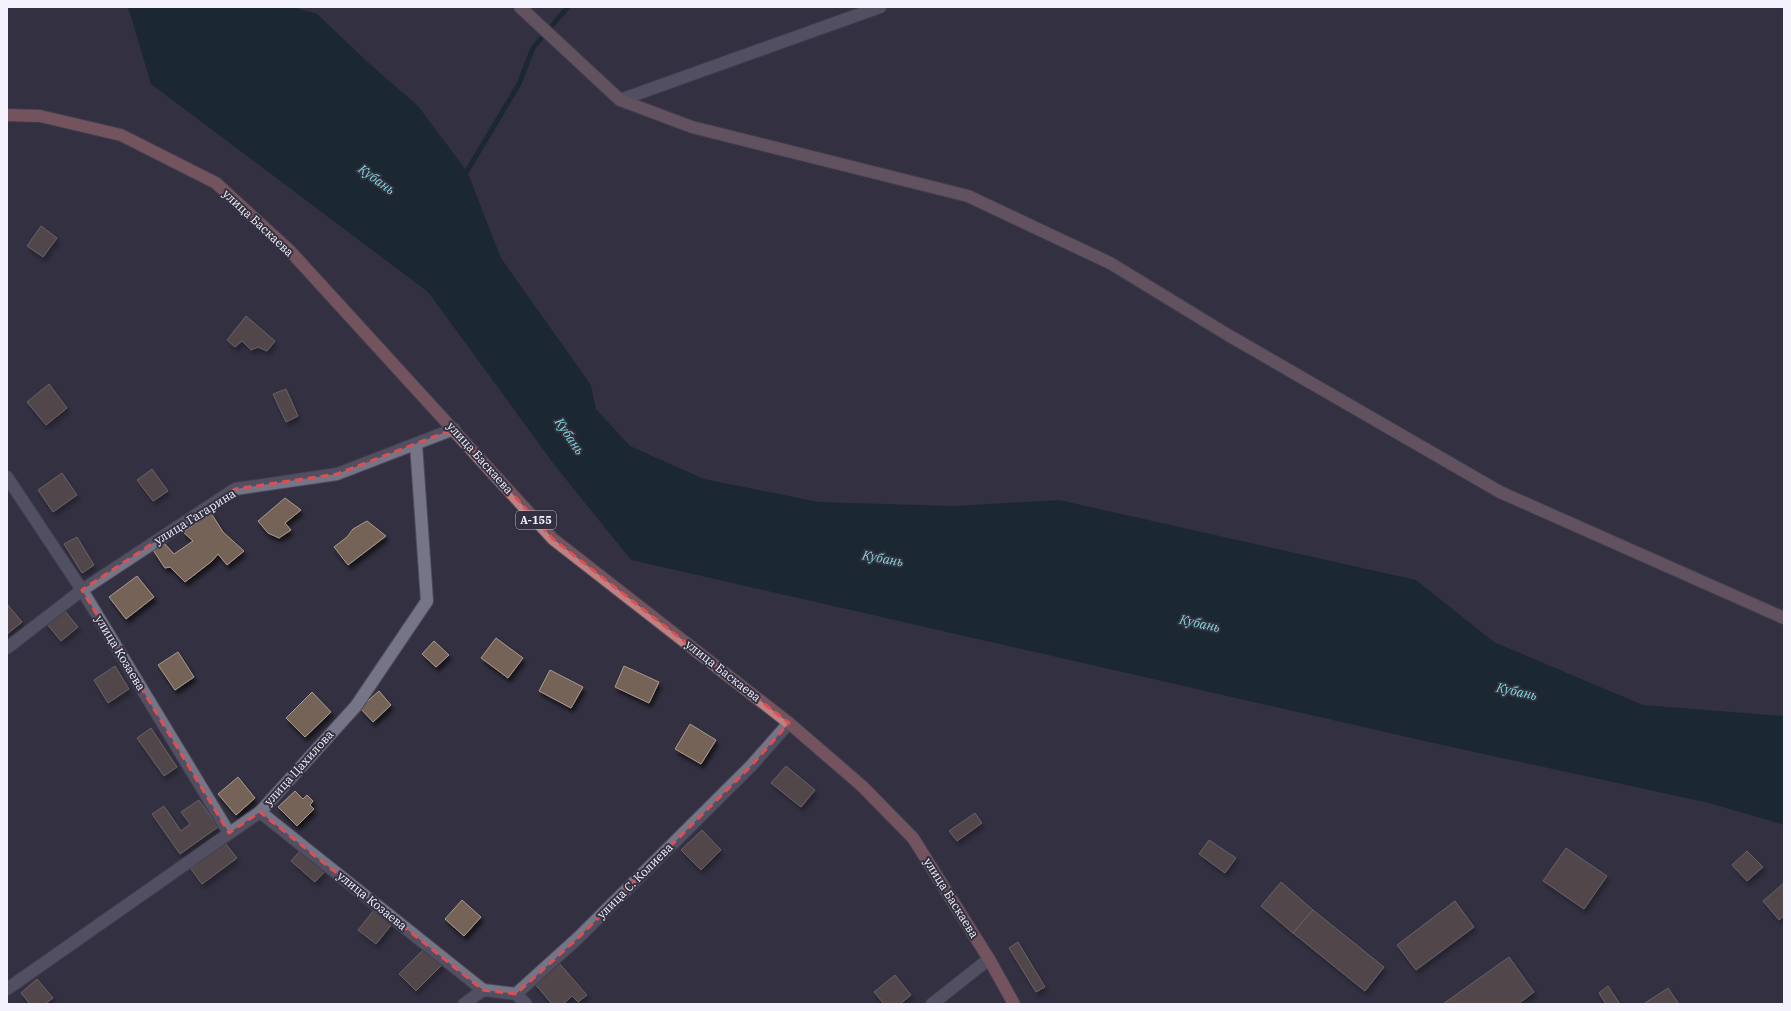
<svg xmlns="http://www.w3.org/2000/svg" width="1791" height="1011" font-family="'IBM Plex Serif',serif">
	<defs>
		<filter id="shadow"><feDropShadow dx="2.5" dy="4.5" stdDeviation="2" flood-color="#0009"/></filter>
	</defs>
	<rect width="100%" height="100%" fill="#333141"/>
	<path fill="#011d1e" d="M 128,7 L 292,7 L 317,14 L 371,65 L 418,106 L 467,171 L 501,258 L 591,385 L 596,409 L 630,446 L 704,479 L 819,502 L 954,506 L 1059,500 L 1416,580 L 1494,642 L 1643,705 L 1784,716 L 1784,825 L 1709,803 L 1438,744 L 631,560 L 556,467 L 428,292 L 151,84 Z"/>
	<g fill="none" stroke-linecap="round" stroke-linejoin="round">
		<path stroke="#011d1e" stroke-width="5" d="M 463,173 L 467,171 L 519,84 L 533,48 L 568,7"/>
	</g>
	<g fill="#756458" stroke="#ab998b" filter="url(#shadow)">
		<path d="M 41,226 L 57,238 L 43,257 L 27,246 Z"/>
		<path d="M 246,316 L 275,341 L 267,351 L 258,347 L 251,350 L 242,341 L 235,347 L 227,340 Z"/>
		<path d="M 49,384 L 67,408 L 46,425 L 27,402 Z"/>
		<path d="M 286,389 L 298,416 L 286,422 L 273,394 Z"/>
		<path d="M 152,469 L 168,491 L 153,501 L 137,480 Z"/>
		<path d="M 62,473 L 77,495 L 53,512 L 38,490 Z"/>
		<path d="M 285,498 L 301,510 L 285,523 L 291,530 L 279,538 L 268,533 L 258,521 Z"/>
		<path d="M 211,513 L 223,532 L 244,551 L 227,565 L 218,554 L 212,561 L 185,582 L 170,567 L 165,568 L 153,550 L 164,543 L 174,554 L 193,541 L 183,532 Z"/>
		<path d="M 367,521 L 386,536 L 348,565 L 334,547 L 347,537 L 353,529 Z"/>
		<path d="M 77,537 L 94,565 L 82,573 L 64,544 Z"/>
		<path d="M 137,576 L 154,597 L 126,619 L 109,597 Z"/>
		<path d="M 7,604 L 22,622 L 7,634 Z"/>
		<path d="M 64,610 L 78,627 L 61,641 L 47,624 Z"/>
		<path d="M 496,638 L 523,658 L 508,678 L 481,658 Z"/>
		<path d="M 434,641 L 449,655 L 436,667 L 422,654 Z"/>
		<path d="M 178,652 L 194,677 L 175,690 L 158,665 Z"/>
		<path d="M 115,666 L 129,689 L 108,703 L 94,680 Z"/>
		<path d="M 624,666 L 659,682 L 649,703 L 615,687 Z"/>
		<path d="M 550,670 L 583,687 L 571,708 L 539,691 Z"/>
		<path d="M 379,691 L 391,705 L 373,722 L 360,708 Z"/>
		<path d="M 312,692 L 331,712 L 305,737 L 286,718 Z"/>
		<path d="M 690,724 L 716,740 L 701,764 L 675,749 Z"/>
		<path d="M 151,728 L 177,767 L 164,776 L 137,738 Z"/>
		<path d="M 786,766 L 815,790 L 801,807 L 771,783 Z"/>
		<path d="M 238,777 L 255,798 L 236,815 L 218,794 Z"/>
		<path d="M 295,791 L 303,799 L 307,795 L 313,801 L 310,805 L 314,809 L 297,826 L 278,807 Z"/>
		<path d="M 199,800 L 218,827 L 180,854 L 152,814 L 164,806 L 181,831 L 190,824 L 181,812 Z"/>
		<path d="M 975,813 L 982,823 L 957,841 L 949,831 Z"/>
		<path d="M 702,830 L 721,850 L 701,870 L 681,850 Z"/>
		<path d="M 1209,840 L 1236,858 L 1225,873 L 1199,854 Z"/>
		<path d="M 225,843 L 237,858 L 202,884 L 191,869 Z"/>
		<path d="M 1566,848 L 1607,876 L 1584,909 L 1543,881 Z"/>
		<path d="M 302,849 L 325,871 L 315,882 L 291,861 Z"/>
		<path d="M 1747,851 L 1763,867 L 1747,881 L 1732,865 Z"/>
		<path d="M 1281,882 L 1313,910 L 1293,933 L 1261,906 Z"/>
		<path d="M 1784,883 L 1784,916 L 1779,920 L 1763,901 Z"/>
		<path d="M 462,900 L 481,917 L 464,936 L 445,919 Z"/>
		<path d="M 1455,901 L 1474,927 L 1416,970 L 1397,945 Z"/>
		<path d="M 374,910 L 392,924 L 376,944 L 358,930 Z"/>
		<path d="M 1313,910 L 1384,967 L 1365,991 L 1293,933 Z"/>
		<path d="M 1018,942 L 1045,987 L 1036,992 L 1009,948 Z"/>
		<path d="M 426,947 L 443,964 L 416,991 L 399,974 Z"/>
		<path d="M 1509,957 L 1534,992 L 1518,1004 L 1443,1004 Z"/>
		<path d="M 559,963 L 587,995 L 578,1002 L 572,996 L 563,1004 L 552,1004 L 535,984 Z"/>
		<path d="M 895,975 L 911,995 L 900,1004 L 884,1004 L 874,992 Z"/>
		<path d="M 37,979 L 53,998 L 45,1004 L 30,1004 L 21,993 Z"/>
		<path d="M 1608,986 L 1620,1004 L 1606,1004 L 1599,993 Z"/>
		<path d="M 1668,988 L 1679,1004 L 1645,1004 L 1645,1003 Z"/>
	</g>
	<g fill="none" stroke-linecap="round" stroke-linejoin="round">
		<g stroke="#4f4d5a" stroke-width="14">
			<g id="street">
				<path d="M 620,100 L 880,7"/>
				<path d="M 7,477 L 82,590 L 229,833"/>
				<path d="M 7,648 L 82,590 L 235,489 L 337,474 L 454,429"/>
				<path d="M 260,812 L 483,990"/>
				<path d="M 7,989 L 260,812 L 356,706 L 427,601 L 416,444"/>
				<path d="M 516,994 L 526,1004"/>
				<path d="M 464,1004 L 483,990 L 516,994 L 578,938 L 751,766 L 789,723"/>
				<path d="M 932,1004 L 989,959"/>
			</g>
		</g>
		<g stroke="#4f4d5a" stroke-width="14">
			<path id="secondary" d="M 520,7 L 620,100 L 692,127 L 968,196 L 1110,263 L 1228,335 L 1500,492 L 1784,618"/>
		</g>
		<g stroke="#4f4d5a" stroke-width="14">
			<path id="primary" d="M 7,115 L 40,116 L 121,135 L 216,183 L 291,252 L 553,539 L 789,723 L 862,786 L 913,838 L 989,959 L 1014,1004"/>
		</g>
		<use href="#street" stroke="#767487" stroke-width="12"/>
		<use href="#secondary" stroke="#9b7a84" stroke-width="12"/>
		<use href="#primary" stroke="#c07f80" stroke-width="12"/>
	</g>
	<path d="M0 0H1791V1011H0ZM 454,429 L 553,539 L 789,723 L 751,766 L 578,938 L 516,994 L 483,990 L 260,812 L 229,833 L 82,590 L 235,489 L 337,474 Z" fill="#333141" fill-opacity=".55" fill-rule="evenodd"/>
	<path fill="none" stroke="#dc5053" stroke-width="3" stroke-dasharray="8 5" stroke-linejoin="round" d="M 454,429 L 553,539 L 789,723 L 751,766 L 578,938 L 516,994 L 483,990 L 260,812 L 229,833 L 82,590 L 235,489 L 337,474 Z"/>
	<g text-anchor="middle" stroke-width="4" stroke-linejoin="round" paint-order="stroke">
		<rect fill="#333141" stroke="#b9b8c5" stroke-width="1" x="516" y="511" width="40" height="18" rx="3"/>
		<g font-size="11" font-weight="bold" fill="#f3f2fd">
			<text x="536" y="524">А-155</text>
		</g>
		<g font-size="12" fill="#f3f2fd" stroke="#333141">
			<text transform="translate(258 223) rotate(43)" y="4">улица Баскаева</text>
			<text transform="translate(480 458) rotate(48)" y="4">улица Баскаева</text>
			<text transform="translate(195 517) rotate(-32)" y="4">улица Гагарина</text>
			<text transform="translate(120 653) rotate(59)" y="4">улица Козаева</text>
			<text transform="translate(723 671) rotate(38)" y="4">улица Баскаева</text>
			<text transform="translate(299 768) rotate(-48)" y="4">улица Цахилова</text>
			<text transform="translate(635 881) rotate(-45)" y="4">улица С. Колиева</text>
			<text transform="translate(951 898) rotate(58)" y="4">улица Баскаева</text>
			<text transform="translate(372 901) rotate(39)" y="4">улица Козаева</text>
		</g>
		<g font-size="13" font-style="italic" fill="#7dd9db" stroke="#333141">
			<text transform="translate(377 179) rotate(36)" y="5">Кубань</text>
			<text transform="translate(570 436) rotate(56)" y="5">Кубань</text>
			<text transform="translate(883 558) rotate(10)" y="5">Кубань</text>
			<text transform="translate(1200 623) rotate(12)" y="5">Кубань</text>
			<text transform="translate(1517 691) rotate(12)" y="5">Кубань</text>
		</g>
	</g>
	<rect width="1791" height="1011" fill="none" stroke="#f3f2fd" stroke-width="16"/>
</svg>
